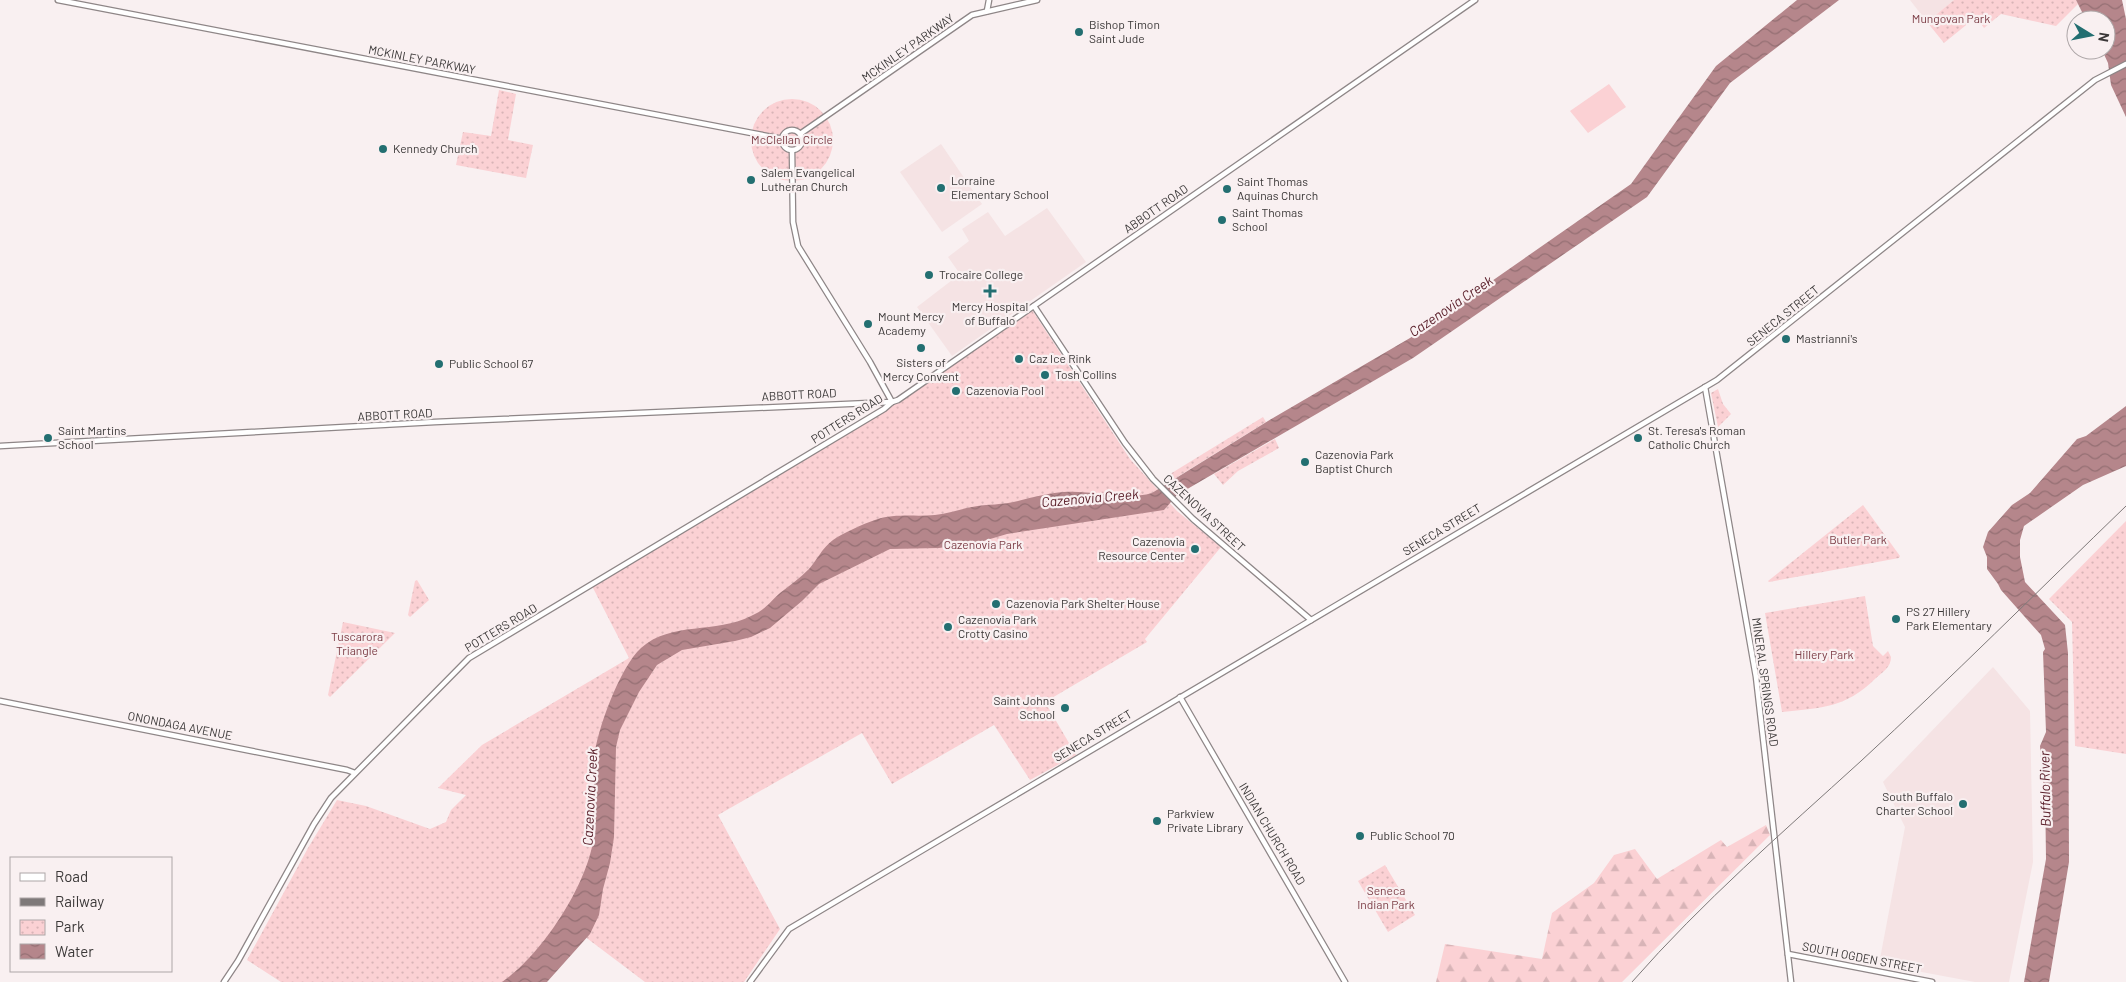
<svg xmlns="http://www.w3.org/2000/svg" width="2126" height="982" font-family="Barlow,sans-serif">
	<defs>
		<pattern id="forest-firs" width="22" height="20" patternUnits="userSpaceOnUse" patternTransform="scale(1.25)"><rect width="22" height="20" fill="#fbd1d4"/><path d="M5 1l3.5 6h-7zM16 11l3.5 6h-7z" fill="#d8b4b7"/></pattern>
		<pattern id="park-dots" width="8" height="8" patternUnits="userSpaceOnUse" patternTransform="scale(1.25)"><rect width="8" height="8" fill="#fbd1d4"/><path d="M2 2h.1M6 6h.1" fill="none" stroke="#d8b4b7" stroke-width="1.8" stroke-linecap="round"/></pattern>
		<pattern id="water-waves" width="16" height="10" patternUnits="userSpaceOnUse" patternTransform="scale(1.25)"><rect width="16" height="10" fill="#b5868b"/><path d="M0 5q4-4 8 0t8 0" fill="none" stroke="#946f73"/></pattern>
	</defs>
	<rect width="100%" height="100%" fill="#f9f0f1"/>
	<g fill="#f5e3e4">
		<path d="M 1910,0 L 1954,0 L 1927,22 Z"/>
		<path d="M 941,144 L 982,204 L 942,232 L 900,172 Z"/>
		<path d="M 1047,208 L 1086,262 L 952,356 L 917,307 L 960,274 L 948,257 L 969,241 L 962,229 L 988,212 L 1005,236 Z"/>
		<path d="M 1993,667 L 2030,711 L 2033,862 L 2009,982 L 1975,982 L 1879,964 L 1905,827 L 1883,782 Z"/>
	</g>
	<path fill="#fbd1d4" d="M 1609,84 L 1626,107 L 1588,133 L 1570,111 Z"/>
	<path fill="url(#forest-firs)" d="M 1766,825 L 1770,835 L 1622,982 L 1436,982 L 1445,944 L 1542,959 L 1552,913 L 1594,883 L 1614,855 L 1635,849 L 1657,879 L 1721,840 L 1727,847 Z"/>
	<g fill="url(#park-dots)">
		<path d="M 1954,0 L 2076,0 L 2078,4 L 2056,26 L 2001,14 L 1984,28 L 1976,17 L 1944,43 L 1927,22 Z"/>
		<path d="M 499,90 L 516,94 L 508,140 L 533,145 L 526,178 L 456,165 L 463,132 L 491,136 Z"/>
		<circle cx="792" cy="140" r="41"/>
		<path d="M 1032,310 L 1130,459 L 1177,511 L 1221,547 L 1145,639 L 1147,642 L 1045,702 L 1076,755 L 1030,780 L 994,725 L 892,784 L 862,733 L 718,815 L 780,929 L 744,982 L 645,982 L 580,933 L 509,982 L 281,982 L 247,960 L 308,848 L 337,800 L 366,806 L 430,829 L 446,822 L 451,810 L 466,795 L 438,788 L 482,745 L 629,658 L 592,586 L 900,401 Z"/>
		<path d="M 1718,389 L 1723,404 L 1731,414 L 1718,427 L 1711,393 Z"/>
		<path d="M 1263,417 L 1266,422 L 1166,484 L 1162,479 Z"/>
		<path d="M 1275,439 L 1279,448 L 1238,471 L 1223,485 L 1214,474 Z"/>
		<path d="M 1863,505 L 1900,556 L 1899,558 L 1769,582 L 1768,581 Z"/>
		<path d="M 2126,521 L 2126,754 L 2075,746 L 2072,622 L 2049,599 Z"/>
		<path d="M 417,580 L 429,600 L 410,617 L 408,615 L 415,581 Z"/>
		<path d="M 1865,596 L 1873,646 L 1883,656 L 1888,651 L 1891,657 C 1891,667 1883,672 1876,678 C 1844,709 1824,707 1782,712 L 1765,613 Z"/>
		<path d="M 343,622 L 395,633 L 330,697 L 328,695 Z"/>
		<path d="M 1385,865 L 1415,915 L 1388,932 L 1358,881 Z"/>
	</g>
	<g fill="url(#water-waves)">
		<path d="M 1797,0 L 1839,0 L 1730,83 L 1647,197 L 1413,358 L 1177,495 L 1164,510 L 1007,534 L 980,542 L 939,548 L 890,549 L 819,584 L 802,601 L 770,628 L 751,637 L 735,641 L 682,650 L 657,665 L 639,692 L 620,730 L 616,747 L 614,837 L 610,863 L 603,889 L 599,915 L 590,934 L 547,982 L 502,982 C 541,956 590,882 594,834 C 596,809 593,784 594,759 C 596,732 620,667 641,648 C 671,621 716,634 751,616 C 766,609 769,603 780,593 C 790,585 800,578 809,569 C 817,560 822,548 833,540 C 843,533 863,524 875,520 C 895,513 915,517 935,515 C 948,514 960,509 972,507 C 987,504 1003,505 1018,501 C 1033,497 1049,493 1064,492 C 1093,490 1124,501 1152,493 L 1273,418 L 1410,338 L 1631,184 L 1716,66 Z"/>
		<path d="M 2076,0 L 2122,0 L 2126,19 L 2126,117 L 2111,85 L 2108,63 L 2102,50 L 2106,50 L 2106,20 L 2086,20 Z"/>
		<path d="M 2126,406 L 2126,466 L 2083,485 L 2024,526 L 2020,540 L 2020,557 L 2025,582 L 2065,625 L 2068,653 L 2069,862 L 2049,982 L 2024,982 L 2046,859 L 2045,785 L 2043,782 L 2040,746 L 2046,732 L 2043,652 L 2045,649 L 2041,635 L 2001,590 L 1998,584 L 1987,569 L 1987,557 L 1983,547 L 1988,532 L 2012,505 L 2030,493 L 2077,439 L 2086,436 Z"/>
	</g>
	<g fill="none" stroke-linecap="round" stroke-linejoin="round">
		<g stroke="#8e8687" stroke-width="7">
			<g id="secondary">
				<path d="M 58,0 L 783,139"/>
				<path d="M 987,11 L 989,0"/>
				<circle cx="792" cy="140" r="10"/>
				<path d="M 800,134 L 972,15 L 1037,0"/>
				<path d="M 792,150 L 793,222 L 798,246 L 870,362 L 892,402"/>
				<path d="M 1034,306 L 1125,443 L 1153,479 L 1193,519 L 1311,620"/>
				<path d="M 1705,387 L 1756,677 L 1791,982"/>
				<path d="M 0,446 L 435,422 L 892,402 L 898,400 L 1475,0"/>
				<path d="M 1180,697 L 1345,982"/>
				<path d="M 0,701 L 347,770 L 355,773"/>
				<path d="M 1788,954 L 1932,982"/>
				<path d="M 224,982 L 238,961 L 314,824 L 331,798 L 469,658 L 884,409 L 892,402"/>
				<path d="M 750,982 L 789,929 L 1717,380 L 2095,80 L 2126,64"/>
			</g>
		</g>
		<use href="#secondary" stroke="#fff" stroke-width="4.5"/>
		<path stroke="#7e7979" stroke-width="1" d="M 1632,982 C 1702,902 1783,832 1861,761 C 1951,678 2038,591 2126,506"/>
	</g>
	<g fill="#236f71" stroke="#f9f0f1" stroke-width="2">
		<circle cx="1079" cy="32" r="5"/>
		<circle cx="383" cy="149" r="5"/>
		<circle cx="751" cy="180" r="5"/>
		<circle cx="941" cy="188" r="5"/>
		<circle cx="1227" cy="189" r="5"/>
		<circle cx="1222" cy="220" r="5"/>
		<circle cx="929" cy="275" r="5"/>
		<path d="M987.5 283.5h5v5h5v5h-5v5h-5v-5h-5v-5h5z"/>
		<circle cx="868" cy="324" r="5"/>
		<circle cx="1786" cy="339" r="5"/>
		<circle cx="921" cy="348" r="5"/>
		<circle cx="1019" cy="359" r="5"/>
		<circle cx="439" cy="364" r="5"/>
		<circle cx="1045" cy="375" r="5"/>
		<circle cx="956" cy="391" r="5"/>
		<circle cx="48" cy="438" r="5"/>
		<circle cx="1638" cy="438" r="5"/>
		<circle cx="1305" cy="462" r="5"/>
		<circle cx="1195" cy="549" r="5"/>
		<circle cx="996" cy="604" r="5"/>
		<circle cx="1896" cy="619" r="5"/>
		<circle cx="948" cy="627" r="5"/>
		<circle cx="1065" cy="708" r="5"/>
		<circle cx="1963" cy="804" r="5"/>
		<circle cx="1157" cy="821" r="5"/>
		<circle cx="1360" cy="836" r="5"/>
	</g>
	<g text-anchor="middle" stroke-width="4.5" stroke-linejoin="round" paint-order="stroke">
		<g font-size="12" fill="#7c3d46" stroke="#f9f0f1">
			<text x="1951" y="23">Mungovan Park</text>
			<text x="792" y="144">McClellan Circle</text>
			<text x="1858" y="544">Butler Park</text>
			<text x="983" y="549">Cazenovia Park</text>
			<text x="357" y="641">Tuscarora<tspan x="357" dy="14">Triangle</tspan></text>
			<text x="1824" y="659">Hillery Park</text>
			<text x="1386" y="895">Seneca<tspan x="1386" dy="14">Indian Park</tspan></text>
		</g>
		<g font-size="12" fill="#3b3838" stroke="#f9f0f1" text-anchor="start">
			<text x="1089" y="29">Bishop Timon<tspan x="1089" dy="14">Saint Jude</tspan></text>
			<text x="393" y="153">Kennedy Church</text>
			<text x="761" y="177">Salem Evangelical<tspan x="761" dy="14">Lutheran Church</tspan></text>
			<text x="951" y="185">Lorraine<tspan x="951" dy="14">Elementary School</tspan></text>
			<text x="1237" y="186">Saint Thomas<tspan x="1237" dy="14">Aquinas Church</tspan></text>
			<text x="1232" y="217">Saint Thomas<tspan x="1232" dy="14">School</tspan></text>
			<text x="939" y="279">Trocaire College</text>
			<text x="990" y="311" text-anchor="middle">Mercy Hospital<tspan x="990" dy="14">of Buffalo</tspan></text>
			<text x="878" y="321">Mount Mercy<tspan x="878" dy="14">Academy</tspan></text>
			<text x="1796" y="343">Mastrianni's</text>
			<text x="1029" y="363">Caz Ice Rink</text>
			<text x="921" y="367" text-anchor="middle">Sisters of<tspan x="921" dy="14">Mercy Convent</tspan></text>
			<text x="449" y="368">Public School 67</text>
			<text x="1055" y="379">Tosh Collins</text>
			<text x="966" y="395">Cazenovia Pool</text>
			<text x="58" y="435">Saint Martins<tspan x="58" dy="14">School</tspan></text>
			<text x="1648" y="435">St. Teresa's Roman<tspan x="1648" dy="14">Catholic Church</tspan></text>
			<text x="1315" y="459">Cazenovia Park<tspan x="1315" dy="14">Baptist Church</tspan></text>
			<text x="1185" y="546" text-anchor="end">Cazenovia<tspan x="1185" dy="14">Resource Center</tspan></text>
			<text x="1006" y="608">Cazenovia Park Shelter House</text>
			<text x="1906" y="616">PS 27 Hillery<tspan x="1906" dy="14">Park Elementary</tspan></text>
			<text x="958" y="624">Cazenovia Park<tspan x="958" dy="14">Crotty Casino</tspan></text>
			<text x="1055" y="705" text-anchor="end">Saint Johns<tspan x="1055" dy="14">School</tspan></text>
			<text x="1953" y="801" text-anchor="end">South Buffalo<tspan x="1953" dy="14">Charter School</tspan></text>
			<text x="1167" y="818">Parkview<tspan x="1167" dy="14">Private Library</tspan></text>
			<text x="1370" y="840">Public School 70</text>
		</g>
		<g font-size="12" fill="#3b3838" stroke="#f9f0f1">
			<text transform="translate(908 48) rotate(-35)" y="4">MCKINLEY PARKWAY</text>
			<text transform="translate(422 60) rotate(11)" y="4">MCKINLEY PARKWAY</text>
			<text transform="translate(1156 209) rotate(-35)" y="4">ABBOTT ROAD</text>
			<text transform="translate(1783 316) rotate(-39)" y="4">SENECA STREET</text>
			<text transform="translate(799 395) rotate(-3)" y="4">ABBOTT ROAD</text>
			<text transform="translate(395 415) rotate(-3)" y="4">ABBOTT ROAD</text>
			<text transform="translate(847 419) rotate(-32)" y="4">POTTERS ROAD</text>
			<text transform="translate(1204 513) rotate(43)" y="4">CAZENOVIA STREET</text>
			<text transform="translate(1442 530) rotate(-31)" y="4">SENECA STREET</text>
			<text transform="translate(501 628) rotate(-31)" y="4">POTTERS ROAD</text>
			<text transform="translate(1765 682) rotate(82)" y="4">MINERAL SPRINGS ROAD</text>
			<text transform="translate(180 726) rotate(11)" y="4">ONONDAGA AVENUE</text>
			<text transform="translate(1093 736) rotate(-31)" y="4">SENECA STREET</text>
			<text transform="translate(1272 834) rotate(59)" y="4">INDIAN CHURCH ROAD</text>
			<text transform="translate(1862 958) rotate(11)" y="4">SOUTH OGDEN STREET</text>
		</g>
		<g font-size="14" font-style="italic" fill="#5b202b" stroke="#f9f0f1">
			<text transform="translate(1451 306) rotate(-34)" y="5">Cazenovia Creek</text>
			<text transform="translate(1090 498) rotate(-5)" y="5">Cazenovia Creek</text>
			<text transform="translate(2045 789) rotate(-91)" y="5">Buffalo River</text>
			<text transform="translate(590 797) rotate(-87)" y="5">Cazenovia Creek</text>
		</g>
	</g>
	<rect x="10" y="857" width="162" height="115" fill="#f9f0f1" stroke="#ada6a7"/>
	<rect x="20" y="873" width="25" height="8" fill="#ffffff" stroke="#ada6a7"/>
	<text x="55" y="882" font-size="15" fill="#3b3838">Road</text>
	<rect x="20" y="898" width="25" height="8" fill="#7e7979" stroke="#ada6a7"/>
	<text x="55" y="907" font-size="15" fill="#3b3838">Railway</text>
	<rect x="20" y="920" width="25" height="15" fill="url(#park-dots)" stroke="#ada6a7"/>
	<text x="55" y="932" font-size="15" fill="#3b3838">Park</text>
	<rect x="20" y="944" width="25" height="15" fill="url(#water-waves)" stroke="#ada6a7"/>
	<text x="55" y="957" font-size="15" fill="#3b3838">Water</text>
	<g transform="translate(2091 35) rotate(100)"><circle r="24" fill="#f9f0f1" stroke="#ada6a7"/>
	<path d="M0-4L9 19L0 12L-9 19Z" fill="#236f71"/>
	<text y="-8" font-size="14" font-weight="bold" text-anchor="middle" fill="#3b3838">N</text>
	</g>
</svg>
